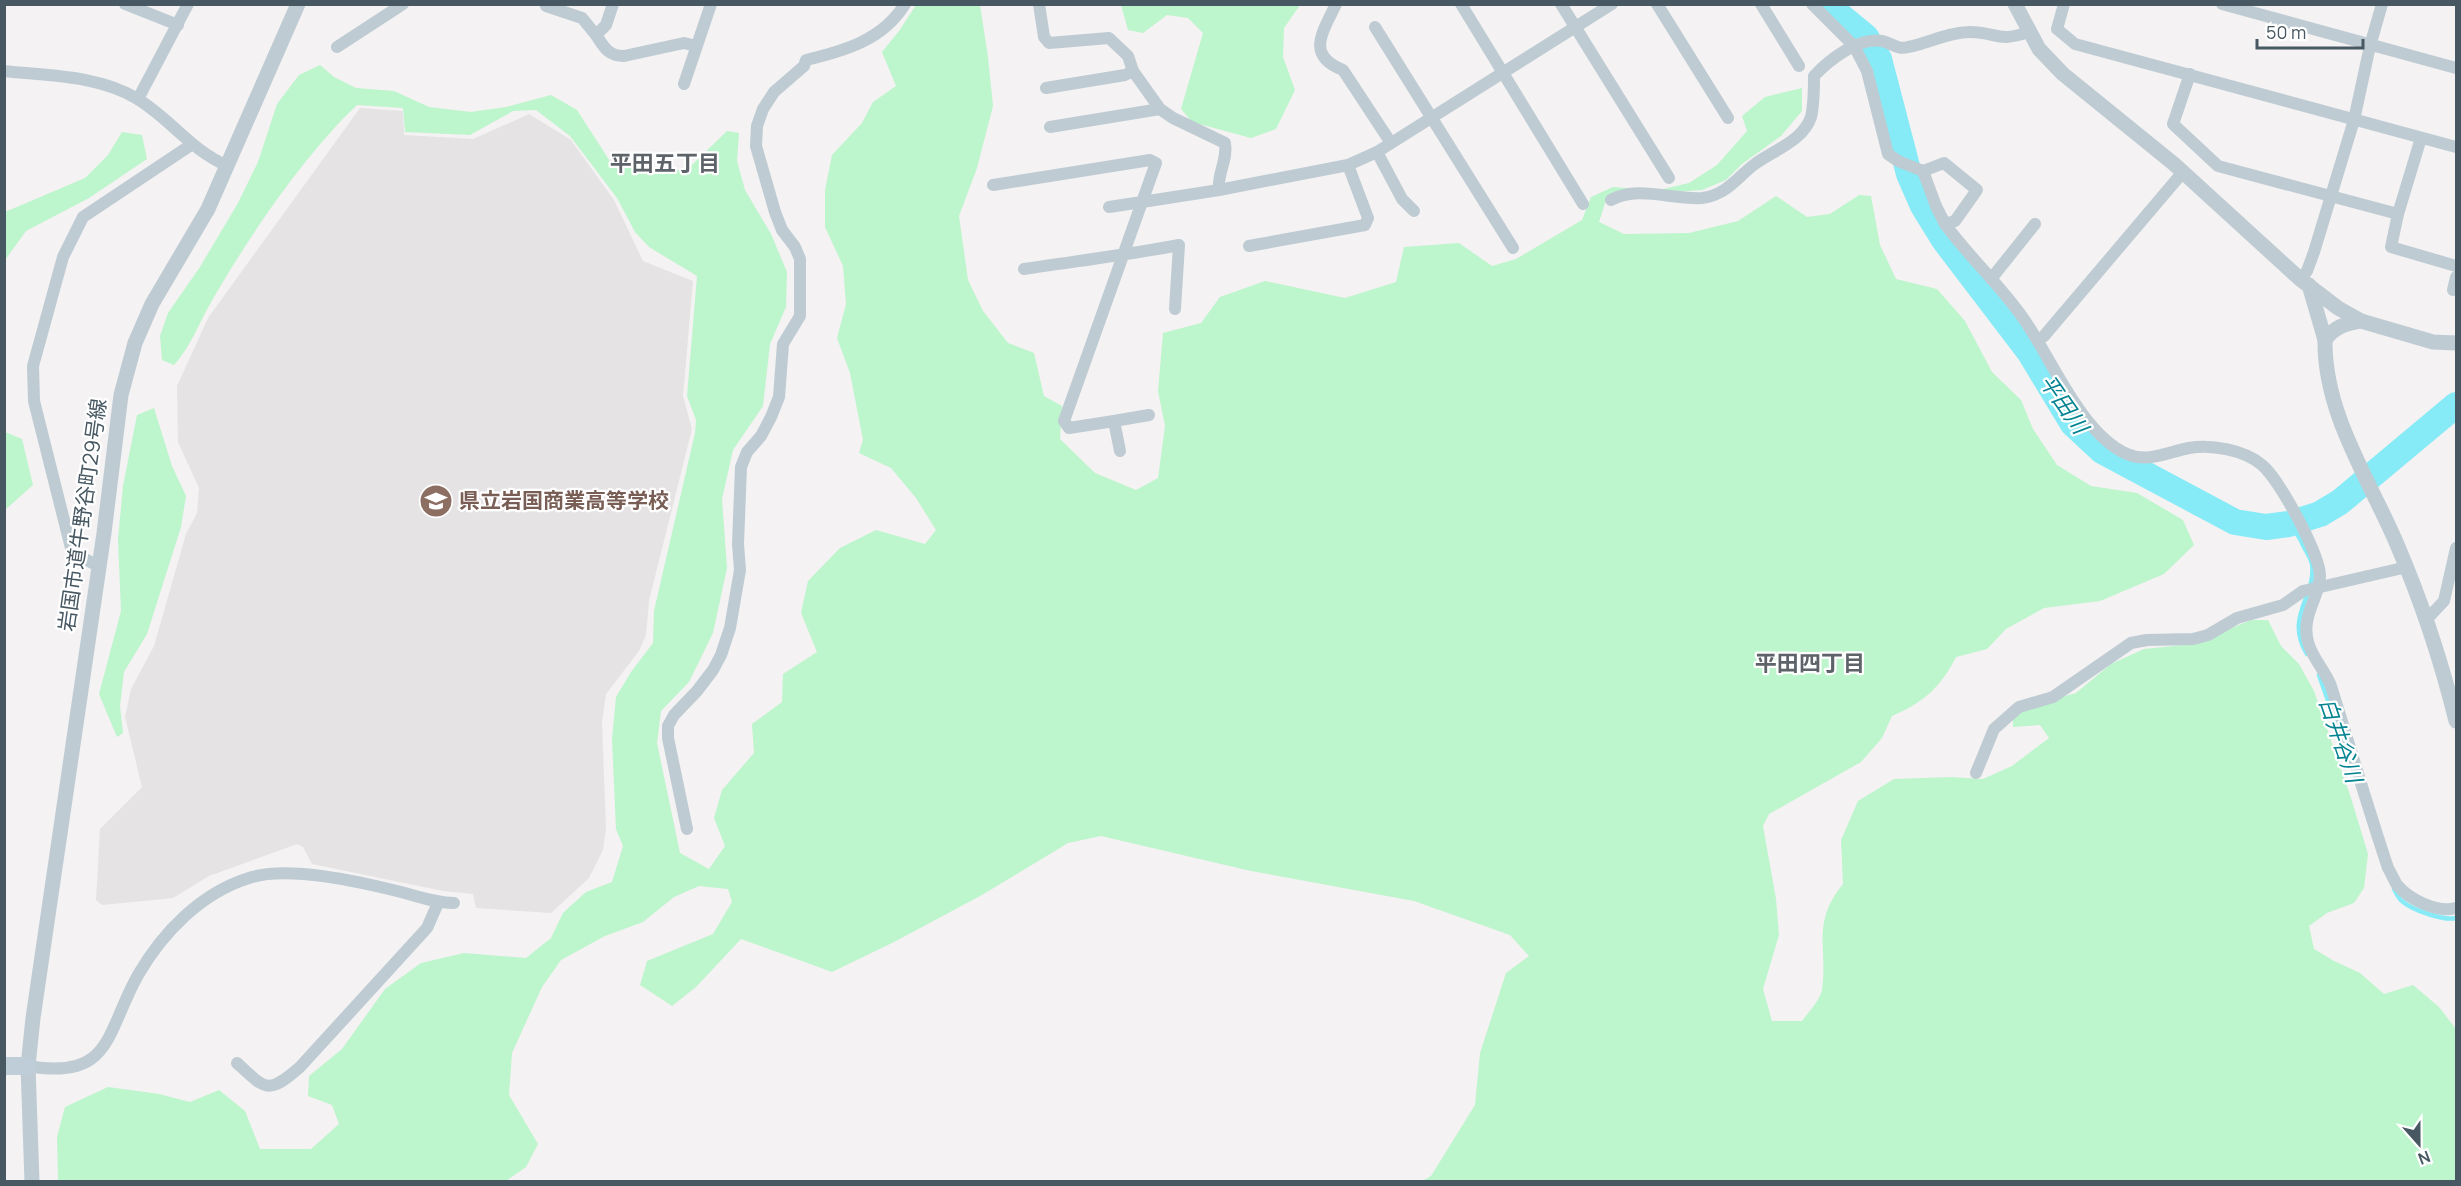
<svg xmlns="http://www.w3.org/2000/svg" width="2461" height="1186" font-family="Manrope,'Noto Sans JP',sans-serif">
	<rect width="100%" height="100%" fill="#f4f2f2"/>
	<path fill="#e5e3e4" d="M 360,108 L 403,111 L 404,135 L 473,139 L 529,114 L 571,140 L 614,200 L 643,261 L 693,281 L 683,396 L 692,429 L 649,601 L 646,635 L 639,651 L 606,694 L 602,722 L 606,828 L 603,850 L 589,878 L 551,913 L 476,908 L 473,894 L 443,891 L 312,864 L 303,847 L 297,844 L 209,876 L 173,898 L 102,905 L 96,900 L 100,829 L 142,787 L 125,717 L 131,689 L 154,646 L 186,534 L 197,513 L 199,488 L 178,442 L 177,386 L 208,318 Z"/>
	<g fill="#bdf5cd">
		<path d="M 916,5 L 980,5 L 988,57 L 993,106 L 977,168 L 959,216 L 968,280 L 983,311 L 1008,343 L 1034,353 L 1044,396 L 1062,406 L 1060,439 L 1095,473 L 1136,490 L 1158,478 L 1165,426 L 1158,391 L 1163,333 L 1201,323 L 1220,297 L 1265,281 L 1345,298 L 1396,282 L 1404,247 L 1459,243 L 1492,266 L 1516,259 L 1582,220 L 1591,197 L 1613,187 L 1659,190 L 1689,183 L 1717,165 L 1747,131 L 1742,116 L 1765,97 L 1802,88 L 1802,111 L 1781,136 L 1742,164 L 1726,180 L 1702,190 L 1607,197 L 1599,222 L 1624,234 L 1689,233 L 1738,221 L 1776,196 L 1807,217 L 1830,214 L 1859,195 L 1871,196 L 1880,245 L 1896,279 L 1937,289 L 1965,321 L 1992,372 L 2021,400 L 2033,429 L 2057,465 L 2091,486 L 2137,493 L 2183,520 L 2194,545 L 2164,574 L 2100,601 L 2044,608 L 2006,629 L 1987,649 L 1956,657 C 1941,687 1923,703 1892,716 L 1882,738 L 1861,762 L 1769,814 L 1763,826 L 1776,899 L 1779,935 L 1763,989 L 1772,1021 L 1802,1021 C 1808,1013 1820,1000 1822,990 C 1828,947 1811,923 1843,884 L 1841,840 L 1858,801 L 1894,779 L 1951,777 L 1983,779 L 2012,766 L 2049,738 L 2040,725 L 2013,727 L 2013,711 L 2076,693 L 2111,664 L 2144,649 L 2193,644 L 2251,620 L 2268,620 L 2281,646 L 2299,664 L 2314,691 L 2351,798 L 2368,854 L 2364,888 L 2354,903 L 2327,913 L 2309,926 L 2314,949 L 2334,961 L 2360,973 L 2384,994 L 2413,985 L 2439,1007 L 2456,1029 L 2456,1181 L 1422,1181 L 1431,1176 L 1475,1105 L 1480,1053 L 1506,973 L 1529,956 L 1510,935 L 1414,901 L 1251,871 L 1101,836 L 1068,843 L 982,895 L 894,942 L 832,972 L 741,939 L 696,987 L 672,1006 L 640,985 L 647,961 L 713,934 L 732,902 L 728,889 L 699,886 L 674,897 L 643,922 L 605,936 L 561,960 L 542,987 L 512,1053 L 509,1095 L 538,1144 L 526,1167 L 506,1181 L 58,1182 L 57,1137 L 65,1107 L 108,1087 L 159,1094 L 190,1102 L 219,1090 L 245,1111 L 260,1149 L 311,1149 L 339,1124 L 332,1105 L 308,1096 L 309,1076 L 342,1049 L 385,989 L 421,963 L 464,953 L 526,958 L 551,938 L 563,913 L 586,892 L 612,882 L 623,846 L 616,829 L 612,739 L 616,697 L 631,672 L 653,643 L 654,611 L 695,433 L 696,420 L 687,396 L 697,276 L 649,247 L 635,232 L 617,198 L 570,136 L 536,110 L 513,111 L 470,135 L 405,132 L 403,108 L 357,105 C 305,154 250,235 214,297 C 200,320 192,345 174,365 L 162,360 L 160,336 L 168,313 L 200,267 L 238,203 L 258,162 L 277,104 L 299,75 L 320,65 L 334,77 L 356,88 L 394,91 L 429,107 L 471,112 L 506,107 L 551,95 L 577,110 L 613,166 L 675,171 L 693,164 L 727,131 L 739,133 L 737,161 L 745,190 L 771,234 L 787,272 L 786,307 L 770,344 L 763,406 L 733,450 L 722,499 L 727,568 L 713,633 L 689,682 L 661,711 L 657,743 L 680,853 L 709,869 L 725,846 L 714,818 L 722,790 L 754,753 L 752,724 L 782,702 L 783,674 L 817,652 L 801,613 L 808,581 L 840,548 L 876,530 L 925,544 L 936,530 L 916,498 L 891,468 L 859,453 L 863,440 L 850,373 L 837,338 L 846,304 L 843,266 L 825,227 L 825,190 L 832,155 L 862,123 L 873,102 L 896,86 L 882,52 L 899,31 Z"/>
		<path d="M 1121,5 L 1300,5 L 1284,28 L 1283,57 L 1295,90 L 1276,129 L 1251,138 L 1192,122 L 1181,109 L 1203,33 L 1188,18 L 1167,15 L 1143,33 L 1128,30 Z"/>
		<path d="M 122,132 L 142,135 L 147,159 L 89,198 L 26,231 L 5,260 L 5,212 L 85,178 L 108,155 Z"/>
		<path d="M 154,408 L 172,466 L 186,496 L 181,527 L 147,634 L 124,672 L 120,706 L 123,733 L 117,737 L 99,694 L 121,611 L 118,540 L 123,486 L 137,415 Z"/>
		<path d="M 5,432 L 22,439 L 33,485 L 5,510 Z"/>
	</g>
	<g fill="none" stroke-linecap="round" stroke-linejoin="round">
		<g stroke="#86ebf6" stroke-width="4.5">
			<path d="M 2289,524 C 2296,531 2300,538 2304,547 C 2307,552 2311,559 2312,564 C 2317,595 2284,617 2307,654"/>
			<path d="M 2319,675 L 2342,740"/>
			<path d="M 2394,889 C 2396,893 2399,899 2402,901 C 2412,910 2444,921 2456,918"/>
		</g>
		<path stroke="#86ebf6" stroke-width="26" d="M 1826,4 L 1866,37 L 1879,59 L 1909,174 L 1923,206 L 1944,240 L 2030,353 L 2073,424 L 2102,451 L 2235,522 L 2266,527 L 2289,524 L 2320,514 L 2340,502 L 2456,405"/>
		<g stroke="#becbd3" stroke-width="12">
			<path d="M 125,4 L 178,25"/>
			<path d="M 613,4 L 606,25 L 596,35 C 604,47 608,56 624,56 L 684,43 L 696,46"/>
			<path d="M 1039,4 L 1044,37 L 1049,43 L 1109,38 L 1128,56 L 1133,71"/>
			<path d="M 1336,4 C 1323,32 1305,55 1343,70 L 1391,143"/>
			<path d="M 1461,4 L 1583,204"/>
			<path d="M 1561,4 L 1669,178"/>
			<path d="M 1657,4 L 1728,118"/>
			<path d="M 1761,4 L 1799,66"/>
			<path d="M 1812,4 L 1854,46 L 1867,71 L 1888,154 L 1898,161 L 1923,171 L 1936,206 L 1945,224 C 1969,257 2000,285 2023,318 C 2051,357 2081,434 2127,454 C 2148,463 2168,452 2189,448 C 2211,444 2245,450 2262,465 C 2279,479 2320,554 2320,576 C 2319,599 2301,615 2308,642 C 2312,658 2325,670 2331,686 C 2350,747 2368,808 2388,868 C 2391,873 2394,880 2397,885 C 2410,900 2437,913 2456,908"/>
			<path d="M 2064,4 L 2057,29 L 2075,44 L 2456,147"/>
			<path d="M 2222,4 L 2456,68"/>
			<path d="M 546,6 L 582,18 L 596,35"/>
			<path d="M 1375,27 L 1513,248"/>
			<path d="M 337,47 L 403,4"/>
			<path d="M 4,71 C 48,76 97,75 136,98 C 170,118 190,150 228,166"/>
			<path d="M 2190,74 L 2173,124 L 2218,166 L 2398,214"/>
			<path d="M 684,84 L 711,4"/>
			<path d="M 1046,88 L 1125,75 L 1133,71 L 1160,109 L 1173,118 L 1225,143 C 1228,160 1217,173 1219,190"/>
			<path d="M 138,99 L 188,4"/>
			<path d="M 1050,127 L 1160,109"/>
			<path d="M 2421,138 L 2398,214 L 2391,247 L 2456,266"/>
			<path d="M 1377,152 L 1402,199 L 1414,211"/>
			<path d="M 1923,171 L 1944,163 L 1977,190 L 1955,221 L 1945,224"/>
			<path d="M 993,185 L 1150,160 L 1156,163 L 1142,202 L 1109,207"/>
			<path d="M 1611,200 C 1638,185 1672,200 1702,198 C 1727,195 1737,177 1755,164 C 1774,150 1803,141 1811,117 C 1814,105 1814,88 1814,76 C 1829,60 1858,37 1882,41 C 1892,43 1897,50 1908,47 C 1929,43 1948,32 1970,32 C 1996,32 1999,43 2028,32"/>
			<path d="M 1249,246 L 1365,225 L 1368,218 L 1348,165"/>
			<path d="M 1024,269 C 1076,261 1128,255 1179,245 L 1175,309"/>
			<path d="M 1991,279 L 2035,224"/>
			<path d="M 2300,279 L 2307,271 L 2314,252 L 2354,120 L 2370,46 L 2382,4"/>
			<path d="M 2453,290 L 2456,277"/>
			<path d="M 2038,340 L 2044,336 L 2183,172"/>
			<path d="M 1114,421 L 1069,428 L 1064,421 L 1142,202 L 1219,190 L 1348,165 L 1377,152 L 1612,4"/>
			<path d="M 1120,451 L 1114,421 L 1149,415"/>
			<path d="M 98,566 L 72,552 L 34,401 L 33,366 L 63,257 L 83,217 L 191,145"/>
			<path d="M 2427,619 L 2444,601 L 2456,548"/>
			<path d="M 1976,773 L 1994,729 L 2019,707 L 2053,697 L 2131,643 L 2147,640 L 2193,639 L 2208,635 L 2237,618 L 2283,605 L 2303,591 L 2407,567"/>
			<path d="M 687,829 L 668,738 L 668,726 L 674,715 L 697,691 L 713,670 L 721,655 L 730,628 L 740,570 L 738,544 L 741,467 L 747,452 L 761,436 L 771,417 L 779,397 L 783,344 L 800,316 L 800,259 L 795,247 L 782,230 L 775,212 L 756,146 L 757,126 L 763,109 L 774,92 L 804,66 L 806,60 C 844,51 883,40 905,4"/>
			<path d="M 237,1063 C 266,1090 268,1095 300,1067 L 427,928 L 438,903"/>
			<path d="M 28,1066 C 112,1081 106,1032 138,975 C 163,932 201,893 249,878 C 288,865 361,882 401,892 C 419,897 436,903 454,903"/>
		</g>
		<g stroke="#becbd3" stroke-width="15">
			<path d="M 2015,4 L 2039,49 L 2063,74 L 2174,164 L 2300,279 L 2338,308 L 2361,321 L 2433,342 L 2456,343"/>
			<path d="M 2309,285 L 2325,340 C 2335,326 2345,324 2361,321"/>
			<path d="M 2325,340 C 2324,413 2368,477 2396,542 C 2421,600 2441,660 2456,721"/>
			<path d="M 32,1182 L 28,1066 L 33,1018 L 104,533 L 121,395 L 135,343 L 152,304 L 208,209 L 298,4"/>
		</g>
		<path stroke="#becdd7" stroke-width="18" d="M 4,1066 L 28,1066"/>
	</g>
	<defs>
		<g id="school-disc" transform="scale(1.725)"><circle r="9.5" fill="#8d6e63" stroke="#fff"/><path d="M0-5L7-2L0 1L-7-2ZM-4 1L0 2.5L4 1V4Q0 6-4 4Z" fill="#fff"/></g>
	</defs>
	<g fill-rule="evenodd">
		<use href="#school-disc" x="436" y="501"/>
	</g>
	<g text-anchor="middle" stroke-width="4.5" stroke-linejoin="round" paint-order="stroke">
		<g font-size="21" font-weight="bold" fill="#785e54" stroke="#fff" text-anchor="start">
			<text x="459" y="508">県立岩国商業高等学校</text>
		</g>
		<g font-size="21" fill="#475862" stroke="#fff">
			<text transform="translate(83 515) rotate(-82)" y="7">岩国市道牛野谷町29号線</text>
		</g>
		<g font-size="22" font-weight="bold" fill="#5d6368" stroke="#fff">
			<text x="665" y="171">平田五丁目</text>
			<text x="1810" y="671">平田四丁目</text>
		</g>
		<g font-size="22" font-style="italic" fill="#048391" stroke="#fff">
			<text transform="translate(2064 404) rotate(55)" y="8">平田川</text>
			<text transform="translate(2341 740) rotate(71)" y="8">白井谷川</text>
		</g>
	</g>
	<rect width="2461" height="1186" fill="none" stroke="#475862" stroke-width="12"/>
	<g transform="translate(2419 1144) rotate(159)" stroke="#ffffff" stroke-width="4.5" paint-order="stroke">
	<path d="M0-4.5L10 22L0 15L-10 22Z" fill="#475862"/>
	<text y="-9" font-size="16" font-weight="bold" text-anchor="middle" fill="#475862">N</text>
	</g>
	<path d="M2257 39v9h106v-9" fill="none" stroke="#475862" stroke-width="3"/>
	<text x="2266" y="39" font-size="18" fill="#475862" stroke="#ffffff" stroke-width="4.5" paint-order="stroke">50 m</text>
</svg>
